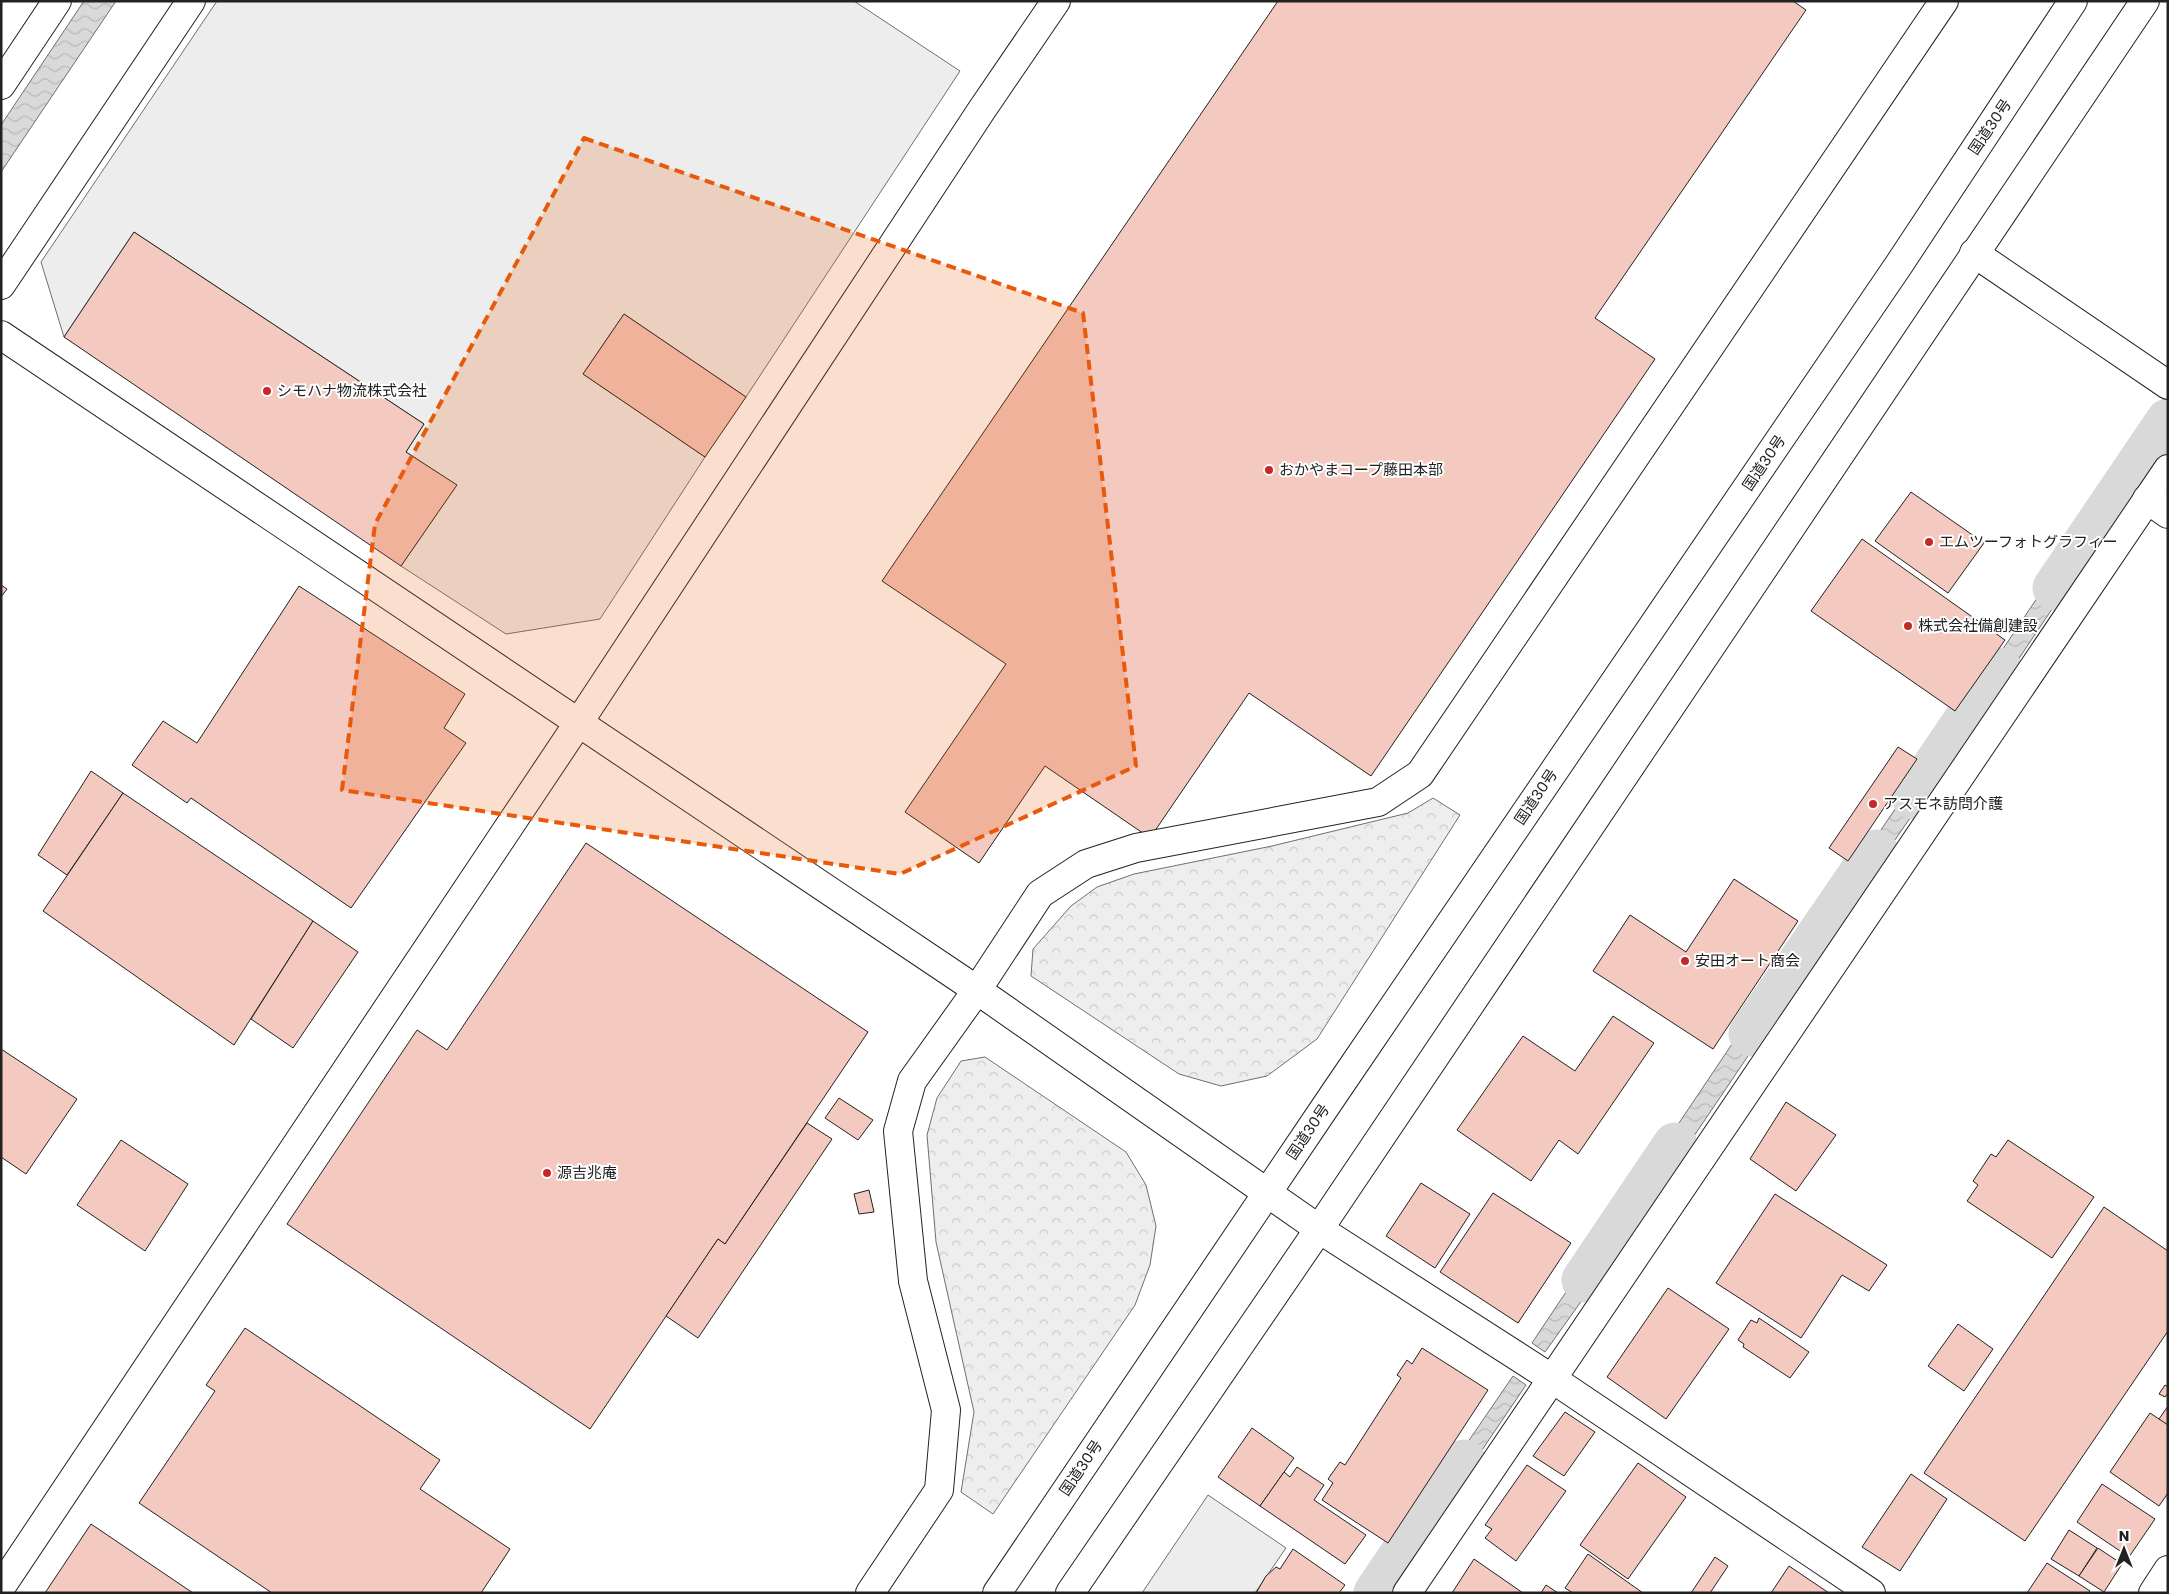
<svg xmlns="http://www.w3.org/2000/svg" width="2169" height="1594" font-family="Poppins,'Noto Sans JP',sans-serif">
	<defs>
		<pattern id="forest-crowns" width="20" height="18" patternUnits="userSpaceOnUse" patternTransform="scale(1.25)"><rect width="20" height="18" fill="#eee"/><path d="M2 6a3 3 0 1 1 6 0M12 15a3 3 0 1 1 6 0" fill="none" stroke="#ccc"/></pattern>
		<pattern id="water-waves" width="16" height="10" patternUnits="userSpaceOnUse" patternTransform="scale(1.25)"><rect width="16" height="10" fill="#d9d9d9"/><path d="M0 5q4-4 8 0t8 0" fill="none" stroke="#bababa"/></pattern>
	</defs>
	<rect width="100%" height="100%" fill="#fff"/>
	<g fill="url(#forest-crowns)" stroke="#6f6f6f">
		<path d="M 1433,798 L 1460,815 L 1317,1039 L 1267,1076 L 1221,1086 L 1179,1074 L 1031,976 L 1033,949 L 1071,906 L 1097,887 L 1134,874 L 1272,846 L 1408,813 Z"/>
		<path d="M 985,1057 L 1126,1152 L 1146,1185 L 1156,1226 L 1150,1265 L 1135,1305 L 993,1514 L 961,1492 L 974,1412 L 936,1242 L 927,1135 L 937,1098 L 961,1061 Z"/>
	</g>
	<g fill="#ededed" stroke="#6f6f6f">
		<path d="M 217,1 L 854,1 L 960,71 L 746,397 L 624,314 L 583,374 L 705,457 L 600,619 L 506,634 L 401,566 L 456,485 L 406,452 L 424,424 L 134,232 L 64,337 L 41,262 Z"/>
		<path d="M 1208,1495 L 1286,1548 L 1255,1593 L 1142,1593 Z"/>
	</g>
	<g fill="url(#water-waves)" stroke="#6f6f6f">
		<path d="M 84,1 L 116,1 L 1,172 L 1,125 Z"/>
		<path d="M 2149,431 L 2166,441 L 2105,533 L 2088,522 Z"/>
		<path d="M 2082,531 L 2097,542 L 1973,727 L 1958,716 Z"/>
		<path d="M 1942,740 L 1957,750 L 1848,908 L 1834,899 Z"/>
		<path d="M 1777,977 L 1794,988 L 1650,1201 L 1634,1190 Z"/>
		<path d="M 1610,1226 L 1623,1233 L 1625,1240 L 1545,1352 L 1532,1343 Z"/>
		<path d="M 1513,1376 L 1526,1385 L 1436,1518 L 1422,1509 Z"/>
		<path d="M 1377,1576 L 1393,1585 L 1387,1593 L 1366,1593 Z"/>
	</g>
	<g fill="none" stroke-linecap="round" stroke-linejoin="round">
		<g stroke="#d9d9d9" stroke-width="45">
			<path d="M 2055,588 L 2168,421"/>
			<path d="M 1914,797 L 2000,670"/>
			<path d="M 1751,1034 L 1876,852"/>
			<path d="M 1584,1280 L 1675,1145"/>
			<path d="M 1376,1593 L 1464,1462"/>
		</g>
	</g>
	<g fill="#f3c9c0" stroke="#222">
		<path d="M 1278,1 L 1793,1 L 1806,10 L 1595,318 L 1655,359 L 1371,776 L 1249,693 L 1150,838 L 1045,766 L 979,863 L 905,812 L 1006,664 L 882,581 Z"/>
		<path d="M 134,232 L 424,424 L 406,452 L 457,485 L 401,566 L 64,337 Z"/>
		<path d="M 624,314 L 746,397 L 705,457 L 583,374 Z"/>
		<path d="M 1911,492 L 1984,543 L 1948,593 L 1875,541 Z"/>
		<path d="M 1862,539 L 2005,640 L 1955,711 L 1811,611 Z"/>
		<path d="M 1,585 L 7,589 L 1,597 Z"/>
		<path d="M 299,586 L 465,694 L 444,728 L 466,743 L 351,908 L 191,798 L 187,803 L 132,765 L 163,721 L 197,743 Z"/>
		<path d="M 1898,747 L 1917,759 L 1848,861 L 1829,848 Z"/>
		<path d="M 91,771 L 123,793 L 67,875 L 38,855 Z"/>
		<path d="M 123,793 L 313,921 L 234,1045 L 43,911 Z"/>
		<path d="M 586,843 L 868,1032 L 725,1244 L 718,1239 L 590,1429 L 287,1224 L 417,1030 L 447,1050 Z"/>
		<path d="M 1734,879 L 1798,921 L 1713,1049 L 1593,971 L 1630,915 L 1686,952 Z"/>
		<path d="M 313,921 L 358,952 L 293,1048 L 251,1019 Z"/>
		<path d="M 1613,1016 L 1654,1043 L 1578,1154 L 1559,1140 L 1531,1181 L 1457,1130 L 1523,1036 L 1575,1071 Z"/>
		<path d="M 1,1049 L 77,1099 L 26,1174 L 1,1157 Z"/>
		<path d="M 839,1098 L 873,1120 L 858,1140 L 825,1118 Z"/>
		<path d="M 1786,1102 L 1836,1135 L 1796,1191 L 1750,1159 Z"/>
		<path d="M 807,1123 L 832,1139 L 698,1338 L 666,1316 L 718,1239 L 725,1244 Z"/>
		<path d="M 121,1140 L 188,1184 L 145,1251 L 77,1205 Z"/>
		<path d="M 2008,1140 L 2094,1197 L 2052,1258 L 1967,1201 L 1978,1185 L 1973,1181 L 1991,1154 L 1996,1157 Z"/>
		<path d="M 1421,1183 L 1470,1214 L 1435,1268 L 1386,1236 Z"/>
		<path d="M 869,1190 L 874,1212 L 859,1214 L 854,1194 Z"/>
		<path d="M 1493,1193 L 1571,1243 L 1518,1323 L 1440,1272 Z"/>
		<path d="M 1775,1194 L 1887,1265 L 1869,1291 L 1842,1275 L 1801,1338 L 1716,1283 Z"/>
		<path d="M 2104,1207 L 2168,1251 L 2168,1331 L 2025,1541 L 1924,1473 Z"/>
		<path d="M 1668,1288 L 1729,1329 L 1666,1419 L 1607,1377 Z"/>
		<path d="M 1759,1318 L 1809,1352 L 1790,1378 L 1743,1347 L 1744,1344 L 1738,1340 L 1751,1320 L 1757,1323 Z"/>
		<path d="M 1958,1324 L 1993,1349 L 1964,1391 L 1928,1366 Z"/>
		<path d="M 245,1328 L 440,1460 L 420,1489 L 510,1549 L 481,1593 L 272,1593 L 139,1503 L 215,1391 L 206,1385 Z"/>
		<path d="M 1422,1348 L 1488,1390 L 1388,1543 L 1322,1500 L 1333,1483 L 1328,1479 L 1340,1462 L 1345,1465 L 1401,1378 L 1397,1375 L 1407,1360 L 1412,1364 Z"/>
		<path d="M 2165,1385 L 2168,1387 L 2168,1393 L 2165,1397 L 2159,1394 Z"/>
		<path d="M 2168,1406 L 2168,1426 L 2159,1419 Z"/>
		<path d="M 1565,1412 L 1595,1432 L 1564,1476 L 1533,1456 Z"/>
		<path d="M 2150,1413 L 2168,1425 L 2168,1493 L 2159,1506 L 2110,1472 Z"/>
		<path d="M 1252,1428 L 1294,1458 L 1260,1506 L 1218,1477 Z"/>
		<path d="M 1638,1463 L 1686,1497 L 1628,1579 L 1580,1545 Z"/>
		<path d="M 1527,1465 L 1566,1491 L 1516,1561 L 1485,1538 L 1492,1529 L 1485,1525 Z"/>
		<path d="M 1297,1467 L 1324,1485 L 1314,1500 L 1366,1535 L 1345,1564 L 1260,1506 L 1284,1472 L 1290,1477 Z"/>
		<path d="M 1911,1474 L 1947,1499 L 1900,1571 L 1862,1547 Z"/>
		<path d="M 2102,1484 L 2155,1519 L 2129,1557 L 2077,1522 Z"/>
		<path d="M 91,1524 L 193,1593 L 45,1593 Z"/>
		<path d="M 2069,1530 L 2097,1548 L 2079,1576 L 2051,1559 Z"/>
		<path d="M 2098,1548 L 2122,1564 L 2104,1592 L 2079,1576 Z"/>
		<path d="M 1293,1549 L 1345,1585 L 1339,1593 L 1256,1593 L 1266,1576 L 1276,1567 L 1280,1569 Z"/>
		<path d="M 1588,1554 L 1643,1593 L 1573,1593 L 1565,1588 Z"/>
		<path d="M 1715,1557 L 1728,1566 L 1710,1593 L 1691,1593 Z"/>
		<path d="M 1474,1559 L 1523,1593 L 1452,1593 Z"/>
		<path d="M 2047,1563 L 2090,1591 L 2088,1593 L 2027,1593 Z"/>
		<path d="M 1789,1566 L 1829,1593 L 1771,1593 Z"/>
		<path d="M 1546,1585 L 1558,1593 L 1541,1593 Z"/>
	</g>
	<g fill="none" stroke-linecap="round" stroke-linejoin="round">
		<g stroke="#222" stroke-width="30">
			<g id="street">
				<path d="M 1,85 L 57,1"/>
				<path d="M 1974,253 L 2168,385"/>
				<path d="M 1,285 L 191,1"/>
				<path d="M 2147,499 L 2168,514"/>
				<path d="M 1319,1229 L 1551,1378 L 1871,1593"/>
				<path d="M 870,1593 L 939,1490 L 946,1410 L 913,1281 L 898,1131 L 912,1081 L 977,990 L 1040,894 L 1086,864 L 1136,848 L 1378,802 L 1420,774 L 1944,1"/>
				<path d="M 1407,1593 L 2168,469"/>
				<path d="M 2153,1593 L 2168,1570"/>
			</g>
		</g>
		<g stroke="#222" stroke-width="30">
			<g id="secondary">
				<path d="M 1,335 L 977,990 L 1319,1229"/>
				<path d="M 1,1587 L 579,722 L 981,111 L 1056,1"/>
			</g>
		</g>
		<g stroke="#222" stroke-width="30">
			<g id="highway">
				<path d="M 997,1593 L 1334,1094 L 1900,263 L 2073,1"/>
				<path d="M 1070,1593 L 1319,1229 L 2145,1"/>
			</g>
		</g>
		<use href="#street" stroke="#fff" stroke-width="28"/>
		<use href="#secondary" stroke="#fff" stroke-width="28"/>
		<use href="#highway" stroke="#fff" stroke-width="28"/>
	</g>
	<path fill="#e8590c" fill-opacity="0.2" stroke="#e8590c" stroke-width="4" stroke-dasharray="10 6" stroke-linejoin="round" d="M 584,138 L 1083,313 L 1136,766 L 900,874 L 342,790 L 375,524 Z"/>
	<g fill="#c62828" stroke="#fff" stroke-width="2">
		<circle cx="267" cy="391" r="5"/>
		<circle cx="1269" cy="470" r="5"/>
		<circle cx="1929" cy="542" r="5"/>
		<circle cx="1908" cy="626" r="5"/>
		<circle cx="1873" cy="804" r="5"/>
		<circle cx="1685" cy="961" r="5"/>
		<circle cx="547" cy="1173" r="5"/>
	</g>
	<g text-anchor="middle" stroke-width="4" stroke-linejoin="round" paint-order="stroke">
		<g font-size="15" fill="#222" stroke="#fff">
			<text transform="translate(1990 127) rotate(-56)" y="5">国道30号</text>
			<text transform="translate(1764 463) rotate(-56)" y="5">国道30号</text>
			<text transform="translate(1536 797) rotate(-56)" y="5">国道30号</text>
			<text transform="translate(1308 1132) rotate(-56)" y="5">国道30号</text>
			<text transform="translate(1081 1468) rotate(-56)" y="5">国道30号</text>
		</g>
		<g font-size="15" fill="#222" stroke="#fff" text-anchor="start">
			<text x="277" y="396">シモハナ物流株式会社</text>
			<text x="1279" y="475">おかやまコープ藤田本部</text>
			<text x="1939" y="547">エムツーフォトグラフィー</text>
			<text x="1918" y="631">株式会社備創建設</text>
			<text x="1883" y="809">アスモネ訪問介護</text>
			<text x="1695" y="966">安田オート商会</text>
			<text x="557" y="1178">源吉兆庵</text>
		</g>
	</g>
	<rect width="2169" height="1594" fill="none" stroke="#222222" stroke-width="5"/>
	<g transform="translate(2124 1549)" stroke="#ffffff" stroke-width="4" paint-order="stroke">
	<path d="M0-4L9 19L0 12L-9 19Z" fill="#222222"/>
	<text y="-8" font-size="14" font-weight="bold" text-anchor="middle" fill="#222222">N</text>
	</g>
</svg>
